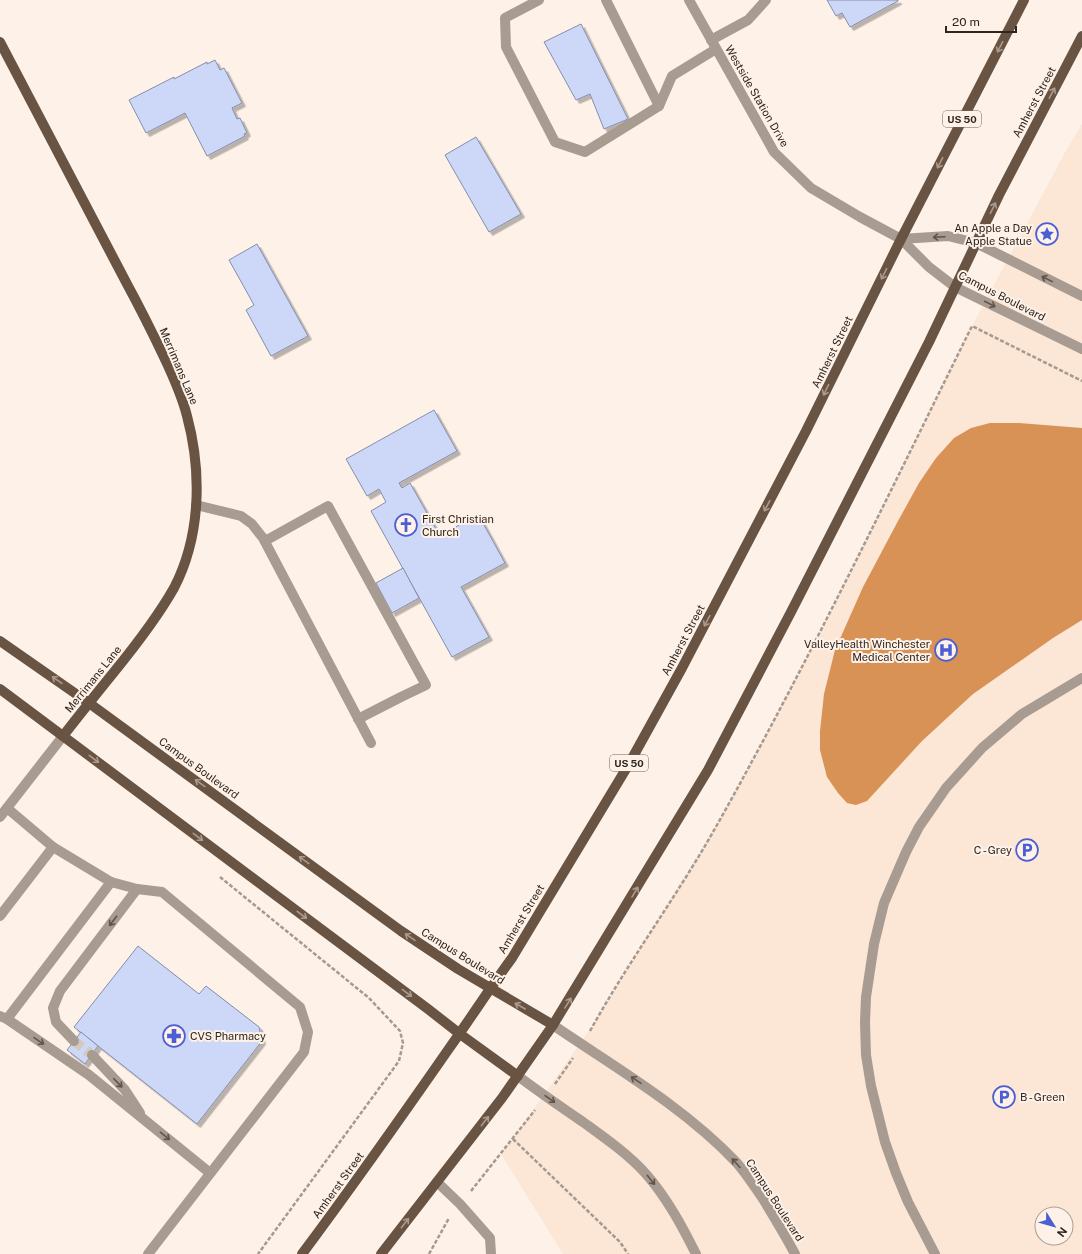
<svg xmlns="http://www.w3.org/2000/svg" width="1082" height="1254" font-family="'Public Sans',sans-serif">
	<defs>
		<filter id="shadow"><feDropShadow dx="3.5" dy="3.5" stdDeviation="0" flood-color="#0004"/></filter>
	</defs>
	<rect width="100%" height="100%" fill="#fdf1e8"/>
	<path fill="#fce6d5" fill-rule="evenodd" d="M 1082,124 L 1082,1254 L 563,1254 L 501,1154 L 513,1139 L 597,1019 L 711,834 L 744,777 L 832,609 L 972,326 L 1068,147 ZM 1042,1214 L 1066,1214 L 1066,1238 L 1042,1238 Z"/>
	<path fill="#d89255" d="M 990,423 L 1019,423 L 1082,428 L 1082,620 L 1053,638 L 973,694 L 922,741 L 867,801 L 856,805 L 847,803 L 838,793 L 827,777 L 820,750 L 820,731 L 824,694 L 835,650 L 863,587 L 898,521 L 919,483 L 936,458 L 954,438 L 971,428 Z"/>
	<g fill="#cdd7f7" stroke="#848eab" filter="url(#shadow)">
		<path d="M 827,0 L 898,0 L 898,1 L 850,27 L 842,13 L 836,16 Z"/>
		<path d="M 581,24 L 628,119 L 604,129 L 590,94 L 576,100 L 544,42 Z"/>
		<path d="M 215,60 L 220,70 L 224,68 L 242,103 L 232,108 L 237,119 L 240,118 L 247,133 L 244,134 L 245,136 L 207,156 L 185,113 L 146,133 L 129,100 L 174,77 L 174,79 L 207,62 L 207,64 Z"/>
		<path d="M 476,137 L 521,214 L 489,232 L 445,155 Z"/>
		<path d="M 257,244 L 308,336 L 271,356 L 246,310 L 254,305 L 229,260 Z"/>
		<path d="M 434,410 L 457,451 L 399,483 L 402,488 L 410,483 L 440,536 L 478,514 L 505,563 L 461,587 L 489,637 L 452,657 L 371,511 L 386,502 L 379,489 L 367,496 L 346,459 Z"/>
		<path d="M 403,568 L 419,598 L 392,613 L 376,583 Z"/>
		<path d="M 138,946 L 199,994 L 206,986 L 259,1027 L 262,1041 L 197,1124 L 74,1027 Z"/>
		<path d="M 81,1032 L 98,1046 L 85,1064 L 67,1050 Z"/>
	</g>
	<g fill="none" stroke-linecap="round" stroke-linejoin="round">
		<path stroke="#d4c8bf" stroke-width="10" stroke-dasharray="10 5" stroke-linecap="butt" d="M 74,1041 L 92,1055"/>
		<g stroke="#a59990" stroke-width="2.5" stroke-dasharray="4 2" stroke-linecap="butt">
			<path d="M 220,877 L 369,998 L 400,1031 L 403,1043 L 399,1061 L 258,1254"/>
			<path d="M 590,1031 C 628,962 675,899 713,832 C 806,667 888,496 972,326 L 1082,381"/>
			<path d="M 555,1084 L 573,1058"/>
			<path d="M 513,1139 L 620,1242 L 628,1254"/>
			<path d="M 471,1191 L 535,1110"/>
			<path d="M 429,1254 L 449,1218"/>
		</g>
		<g stroke="#a89b91" stroke-width="10">
			<path d="M 539,0 L 505,18 L 506,47 L 555,142 L 585,152 L 659,106 L 672,76 L 716,49"/>
			<path d="M 606,0 L 659,106"/>
			<path d="M 689,0 L 774,152 L 811,188 L 860,217 L 901,239 L 929,267 L 955,287 L 1082,349"/>
			<path d="M 711,40 L 748,20 L 766,0"/>
			<path d="M 901,239 L 948,236 L 976,243 L 1082,296"/>
			<path d="M 196,505 L 241,516 L 252,524 L 263,538 L 371,743"/>
			<path d="M 265,541 L 328,506 L 421,676 L 426,685 L 401,697 L 358,719"/>
			<path d="M 7,808 L 53,847"/>
			<path d="M 0,817 L 63,736"/>
			<path d="M 0,916 L 53,847 L 111,882 L 137,889 L 162,892 L 300,1007 L 308,1032 L 304,1052 L 148,1254"/>
			<path d="M 0,1016 L 7,1019 L 89,1075 L 210,1173"/>
			<path d="M 7,1019 L 111,882"/>
			<path d="M 553,1025 C 616,1068 684,1107 736,1162 C 746,1173 754,1186 763,1199 C 774,1217 785,1235 795,1254"/>
			<path d="M 74,1041 L 56,1022 L 53,1008 L 60,991 L 137,889"/>
			<path d="M 92,1055 L 125,1090 L 140,1113"/>
			<path d="M 518,1076 C 539,1092 561,1107 583,1122 C 605,1138 628,1154 646,1174 C 667,1198 682,1226 696,1254"/>
			<path d="M 437,1182 L 460,1204 L 490,1238 L 491,1254"/>
			<path d="M 935,1254 L 908,1202 L 896,1173 L 885,1142 L 871,1086 L 866,1055 L 865,1022 L 866,997 L 874,944 L 884,903 L 906,852 L 919,827 L 946,788 L 982,748 L 1022,714 L 1082,678"/>
		</g>
		<g stroke="#695342" stroke-width="10">
			<path d="M 0,42 L 127,284 C 140,308 152,332 164,357 C 173,376 182,396 187,416 C 202,472 201,536 174,588 C 157,618 136,645 114,672 C 97,693 80,714 63,736"/>
			<path d="M 0,641 L 89,703 L 401,931 L 458,969 L 553,1025"/>
			<path d="M 0,689 L 428,1009 L 460,1034 L 518,1076"/>
			<path d="M 302,1254 C 352,1187 400,1119 448,1050 C 470,1019 490,988 512,958 L 629,764 L 682,668 L 806,431 L 901,239 L 1024,0"/>
			<path d="M 381,1254 L 502,1098 L 553,1025 L 708,770 L 791,612 L 929,342 L 999,195 L 1082,36"/>
		</g>
	</g>
	<defs><path id="oneway-shaft" d="M-6 0H5M1.5-3L5.5 0L1.5 3" fill="none" stroke-width="1.6" stroke-linecap="round" stroke-linejoin="round"/></defs>
	<g stroke="#ac9a8d">
		<use href="#oneway-shaft" transform="translate(1000 47) rotate(117)"/>
		<use href="#oneway-shaft" transform="translate(1052 93) rotate(-62)"/>
		<use href="#oneway-shaft" transform="translate(940 163) rotate(117)"/>
		<use href="#oneway-shaft" transform="translate(993 208) rotate(-64)"/>
		<use href="#oneway-shaft" transform="translate(884 274) rotate(117)"/>
		<use href="#oneway-shaft" transform="translate(826 390) rotate(116)"/>
		<use href="#oneway-shaft" transform="translate(767 506) rotate(118)"/>
		<use href="#oneway-shaft" transform="translate(707 621) rotate(118)"/>
		<use href="#oneway-shaft" transform="translate(57 680) rotate(-145)"/>
		<use href="#oneway-shaft" transform="translate(94 759) rotate(37)"/>
		<use href="#oneway-shaft" transform="translate(200 783) rotate(-144)"/>
		<use href="#oneway-shaft" transform="translate(198 837) rotate(37)"/>
		<use href="#oneway-shaft" transform="translate(304 860) rotate(-144)"/>
		<use href="#oneway-shaft" transform="translate(635 892) rotate(-59)"/>
		<use href="#oneway-shaft" transform="translate(302 915) rotate(37)"/>
		<use href="#oneway-shaft" transform="translate(410 937) rotate(-146)"/>
		<use href="#oneway-shaft" transform="translate(407 993) rotate(37)"/>
		<use href="#oneway-shaft" transform="translate(568 1003) rotate(-58)"/>
		<use href="#oneway-shaft" transform="translate(520 1006) rotate(-150)"/>
		<use href="#oneway-shaft" transform="translate(485 1121) rotate(-52)"/>
		<use href="#oneway-shaft" transform="translate(405 1223) rotate(-52)"/>
	</g>
	<g stroke="#60544b">
		<use href="#oneway-shaft" transform="translate(939 237) rotate(177)"/>
		<use href="#oneway-shaft" transform="translate(1047 279) rotate(-154)"/>
		<use href="#oneway-shaft" transform="translate(990 304) rotate(27)"/>
		<use href="#oneway-shaft" transform="translate(113 921) rotate(127)"/>
		<use href="#oneway-shaft" transform="translate(39 1041) rotate(34)"/>
		<use href="#oneway-shaft" transform="translate(636 1080) rotate(-146)"/>
		<use href="#oneway-shaft" transform="translate(118 1083) rotate(46)"/>
		<use href="#oneway-shaft" transform="translate(550 1099) rotate(35)"/>
		<use href="#oneway-shaft" transform="translate(165 1136) rotate(39)"/>
		<use href="#oneway-shaft" transform="translate(736 1163) rotate(-132)"/>
		<use href="#oneway-shaft" transform="translate(651 1180) rotate(51)"/>
	</g>
	<defs>
		<g id="sight-ring" transform="scale(1.15)"><circle r="9.5" fill="#fdf1e8" stroke="#4b5ed3" stroke-width="1.5"/><path d="M0-6L1.8-2.2L6-1.7L2.9 1.2L3.7 5.4L0 3.3L-3.7 5.4L-2.9 1.2L-6-1.7L-1.8-2.2Z" fill="#4b5ed3"/></g>
		<g id="church-ring" transform="scale(1.15)"><circle r="9.5" fill="#fdf1e8" stroke="#4b5ed3" stroke-width="1.5"/><path d="M-1.2-6h2.4v3.5h3.3v2.4h-3.3V6h-2.4V-.1h-3.3v-2.4h3.3Z" fill="#4b5ed3"/></g>
		<g id="hospital-ring" transform="scale(1.15)"><circle r="9.5" fill="#fdf1e8" stroke="#4b5ed3" stroke-width="1.5"/><path d="M-5-5h3v3.5h4V-5h3V5h-3V1.5h-4V5h-3Z" fill="#4b5ed3"/></g>
		<g id="parking-ring" transform="scale(1.15)"><circle r="9.5" fill="#fdf1e8" stroke="#4b5ed3" stroke-width="1.5"/><path d="M-3.5-5.5H1a3.5 3.5 0 0 1 0 7H-1V5.5H-3.5ZM-1-3.4V-.6H.8a1.4 1.4 0 0 0 0-2.8Z" fill="#4b5ed3"/></g>
		<g id="pharmacy-ring" transform="scale(1.15)"><circle r="9.5" fill="#fdf1e8" stroke="#4b5ed3" stroke-width="1.5"/><path d="M-2-6h4v4h4v4h-4v4h-4v-4h-4v-4h4Z" fill="#4b5ed3"/></g>
	</defs>
	<g fill-rule="evenodd">
		<use href="#sight-ring" x="1047" y="234"/>
		<use href="#church-ring" x="406" y="525"/>
		<use href="#hospital-ring" x="946" y="650"/>
		<use href="#parking-ring" x="1027" y="850"/>
		<use href="#pharmacy-ring" x="174" y="1036"/>
		<use href="#parking-ring" x="1004" y="1097"/>
	</g>
	<g text-anchor="middle" stroke-width="4" stroke-linejoin="round" paint-order="stroke">
		<g fill="#fdf1e8" stroke="#6e6259" stroke-width="1">
			<rect x="943" y="111" width="38" height="16" rx="3"/>
			<rect x="610" y="755" width="38" height="16" rx="3"/>
		</g>
		<g font-size="10" font-weight="bold" fill="#30251c">
			<text x="962" y="123">US 50</text>
			<text x="629" y="767">US 50</text>
		</g>
		<g font-size="11" fill="#30251c" stroke="#fdf1e8">
			<text transform="translate(757 96) rotate(60)" y="4">Westside Station Drive</text>
			<text transform="translate(1034 102) rotate(-62)" y="4">Amherst Street</text>
			<text transform="translate(1002 296) rotate(27)" y="4">Campus Boulevard</text>
			<text transform="translate(832 352) rotate(-64)" y="4">Amherst Street</text>
			<text transform="translate(179 366) rotate(67)" y="4">Merrimans Lane</text>
			<text transform="translate(683 640) rotate(-62)" y="4">Amherst Street</text>
			<text transform="translate(93 679) rotate(-51)" y="4">Merrimans Lane</text>
			<text transform="translate(199 768) rotate(36)" y="4">Campus Boulevard</text>
			<text transform="translate(521 919) rotate(-59)" y="4">Amherst Street</text>
			<text transform="translate(463 956) rotate(32)" y="4">Campus Boulevard</text>
			<text transform="translate(338 1185) rotate(-54)" y="4">Amherst Street</text>
			<text transform="translate(775 1200) rotate(57)" y="4">Campus Boulevard</text>
		</g>
		<g font-size="11" fill="#30251c" stroke="#fdf1e8" text-anchor="end">
			<text x="1032" y="232">An Apple a Day<tspan x="1032" dy="13">Apple Statue</tspan></text>
			<text x="422" y="523" text-anchor="start">First Christian<tspan x="422" dy="13">Church</tspan></text>
			<text x="930" y="648">ValleyHealth Winchester<tspan x="930" dy="13">Medical Center</tspan></text>
			<text x="1012" y="854">C - Grey</text>
			<text x="190" y="1040" text-anchor="start">CVS Pharmacy</text>
			<text x="1020" y="1101" text-anchor="start">B - Green</text>
		</g>
	</g>
	<g transform="translate(1054 1226) rotate(127)"><circle r="19" fill="#fdf1e8" stroke="#ab9f96"/>
	<path d="M0-3L7 15L0 10L-7 15Z" fill="#4b5ed3"/>
	<text y="-6" font-size="11" font-weight="bold" text-anchor="middle" fill="#30251c">N</text>
	</g>
	<path d="M946 26v6h70v-6" fill="none" stroke="#30251c" stroke-width="2"/>
	<text x="952" y="26" font-size="12" fill="#30251c" stroke="#fdf1e8" stroke-width="3" paint-order="stroke">20 m</text>
</svg>
